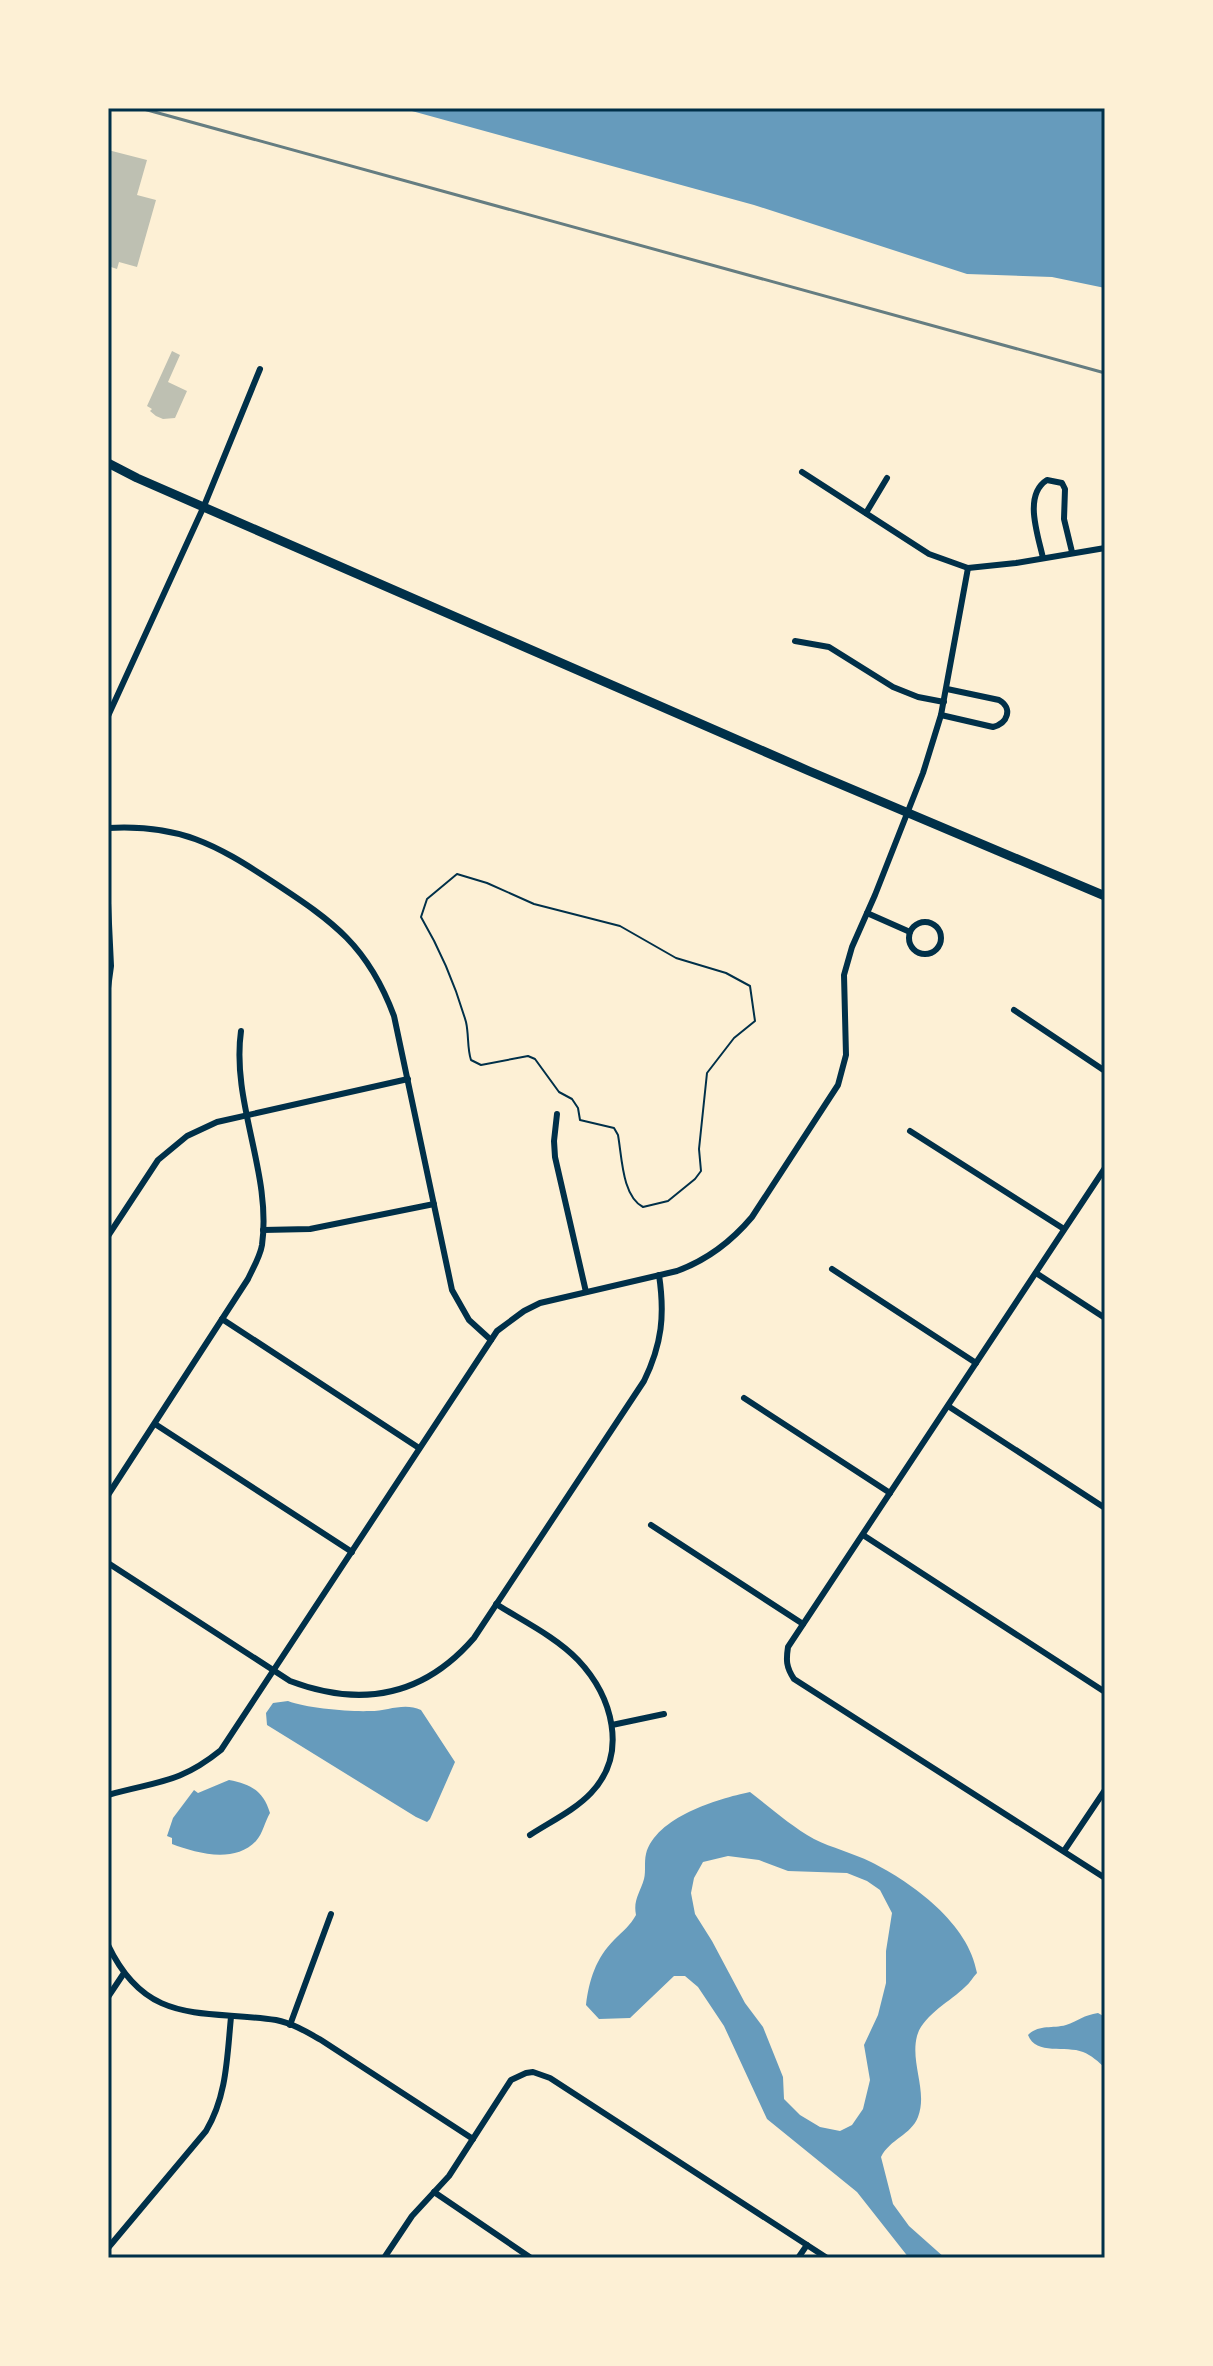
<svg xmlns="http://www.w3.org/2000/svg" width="1213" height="2366" font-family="'Archivo Narrow',sans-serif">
	<rect width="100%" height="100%" fill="#fdf0d5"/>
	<g fill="#669bbc" fill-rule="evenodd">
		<path d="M 401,108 L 1105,108 L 1105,288 L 1052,277 L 967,274 L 754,205 Z"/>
		<path d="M 288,1701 C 306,1708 350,1712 370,1711 C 388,1711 404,1702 421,1710 L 455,1762 L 430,1819 L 427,1822 L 416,1817 L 267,1725 L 266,1713 L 273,1703 Z"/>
		<path d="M 229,1780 C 250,1784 263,1790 270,1813 C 265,1821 263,1833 256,1841 C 234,1864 196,1853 172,1844 L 172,1838 L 167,1836 L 173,1818 L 194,1790 L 198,1793 Z"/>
		<path d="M 750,1792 C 771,1808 791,1826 814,1839 C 832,1848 853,1853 871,1862 C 913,1883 969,1924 977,1973 C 973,1977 970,1983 965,1987 C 951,2001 923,2015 917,2036 C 910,2063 928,2091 918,2117 C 911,2135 890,2139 881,2157 L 893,2204 L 909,2226 L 945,2258 L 909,2258 L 857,2192 L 767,2119 L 724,2026 L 698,1987 L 685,1976 L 674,1976 L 630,2018 L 599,2019 L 586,2005 C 589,1980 596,1958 614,1940 C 623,1931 630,1926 636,1915 C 633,1900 640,1893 644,1879 C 646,1871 644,1862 646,1854 C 656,1817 717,1799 750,1792 ZM 728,1856 L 759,1860 L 788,1871 L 847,1873 L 867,1881 L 880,1890 L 892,1913 L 886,1951 L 886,1983 L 878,2015 L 864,2045 L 870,2080 L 863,2109 L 852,2125 L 840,2131 L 820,2127 L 800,2115 L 784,2099 L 783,2077 L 763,2027 L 745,2003 L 712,1941 L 695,1914 L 691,1893 L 694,1878 L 703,1862 Z"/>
		<path d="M 1098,2013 L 1105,2017 L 1105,2068 C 1099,2062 1091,2055 1083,2052 C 1066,2045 1036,2056 1028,2035 C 1039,2024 1052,2029 1066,2025 C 1078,2021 1084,2015 1098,2013 Z"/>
	</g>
	<g fill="#bec0b2">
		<path d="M 108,150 L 147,160 L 137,195 L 156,200 L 137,267 L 119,262 L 117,269 L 108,266 Z"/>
		<path d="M 172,351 L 180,355 L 168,382 L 187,391 L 175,418 L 163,419 L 156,416 L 150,411 L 152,409 L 147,406 Z"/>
	</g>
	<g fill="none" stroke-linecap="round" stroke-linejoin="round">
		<path stroke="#003049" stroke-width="2" d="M 457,874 L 487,883 L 534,904 L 620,926 L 676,958 L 726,973 L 750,986 L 755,1021 L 734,1038 L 707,1073 L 699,1149 L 701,1171 L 695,1179 L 668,1201 L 643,1207 C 622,1196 622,1157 618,1135 L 614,1128 L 580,1120 L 578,1108 L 572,1099 L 559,1092 L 535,1059 L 528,1056 L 481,1065 L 471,1060 C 467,1048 469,1035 466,1022 C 455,984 441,951 421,917 L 427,899 Z"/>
		<g stroke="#003049" stroke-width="6">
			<path d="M 802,472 L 929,554 L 968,568 L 1016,563 L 1105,548"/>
			<path d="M 866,513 L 887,478"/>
			<path d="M 1043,558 C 1038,535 1023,495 1047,480 L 1062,483 L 1065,489 L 1064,519 L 1072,552"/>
			<path d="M 795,641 L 829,647 L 893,687 L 918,697 L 944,702"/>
			<path d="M 941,715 L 993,727 C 1008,723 1013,708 999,700 L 947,689"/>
			<path d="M 108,716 L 204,506 L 260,369"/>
			<path d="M 108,828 C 180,824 215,844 273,882 C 334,922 368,946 394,1016 L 452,1290 L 469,1320 L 491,1340"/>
			<path d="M 108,903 L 111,966 L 108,988"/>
			<path d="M 867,913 L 910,932"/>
			<circle cx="925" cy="938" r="16"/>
			<path d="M 1014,1010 L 1105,1071"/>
			<path d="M 557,1114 L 554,1141 L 555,1157 L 586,1292"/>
			<path d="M 910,1131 L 1064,1229"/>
			<path d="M 1105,1168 L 788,1647 C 786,1660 786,1667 794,1679 L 1105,1878"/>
			<path d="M 263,1230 L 310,1229 L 434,1204"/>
			<path d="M 108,1236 L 158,1160 L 187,1136 L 217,1122 L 408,1079"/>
			<path d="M 832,1269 L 976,1363"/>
			<path d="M 1036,1273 L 1105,1318"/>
			<path d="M 222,1319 L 419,1448"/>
			<path d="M 744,1398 L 890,1493"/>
			<path d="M 948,1406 L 1105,1508"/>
			<path d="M 155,1424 L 352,1552"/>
			<path d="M 108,1495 L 248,1279 C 253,1268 260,1257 262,1245 C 272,1173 231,1103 241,1031"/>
			<path d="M 651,1525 L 803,1624"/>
			<path d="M 863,1535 L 1105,1692"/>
			<path d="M 108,1563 L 290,1681 C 361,1708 423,1697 474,1638 L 644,1381 C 662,1344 665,1315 659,1275"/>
			<path d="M 496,1604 C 523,1621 556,1637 578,1660 C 612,1696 629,1753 591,1793 C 575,1810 550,1822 530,1835"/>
			<path d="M 612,1725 L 664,1714"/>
			<path d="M 108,1795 C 157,1781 179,1784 221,1750 L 497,1331 L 524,1311 L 540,1303 L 677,1271 C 707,1260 731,1242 752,1217 L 838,1085 L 846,1055 L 844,975 L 852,947 L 875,895 L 923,773 L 941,715 L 968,568"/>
			<path d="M 1064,1851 L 1105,1790"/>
			<path d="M 108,1945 C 147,2027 202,2009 276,2020 C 292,2023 307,2032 321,2040 L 473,2139"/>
			<path d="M 108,1997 L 124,1973"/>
			<path d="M 290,2025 L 331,1914"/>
			<path d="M 434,2192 L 531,2258"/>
			<path d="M 108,2248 L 206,2131 C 227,2096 227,2057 231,2017"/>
			<path d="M 384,2258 L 412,2216 L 449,2176 L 511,2080 L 526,2073 L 533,2072 L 550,2078 L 827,2258"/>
			<path d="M 798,2258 L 807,2245"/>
		</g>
		<path stroke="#003049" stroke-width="9" d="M 108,463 L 137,478 L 809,771 L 1105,896"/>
		<path stroke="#657d81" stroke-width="3" d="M 140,108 L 1105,373"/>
	</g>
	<rect width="1213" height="2366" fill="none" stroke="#fdf0d5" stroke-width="220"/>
	<rect x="110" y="110" width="993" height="2146" fill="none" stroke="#003049" stroke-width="3"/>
</svg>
